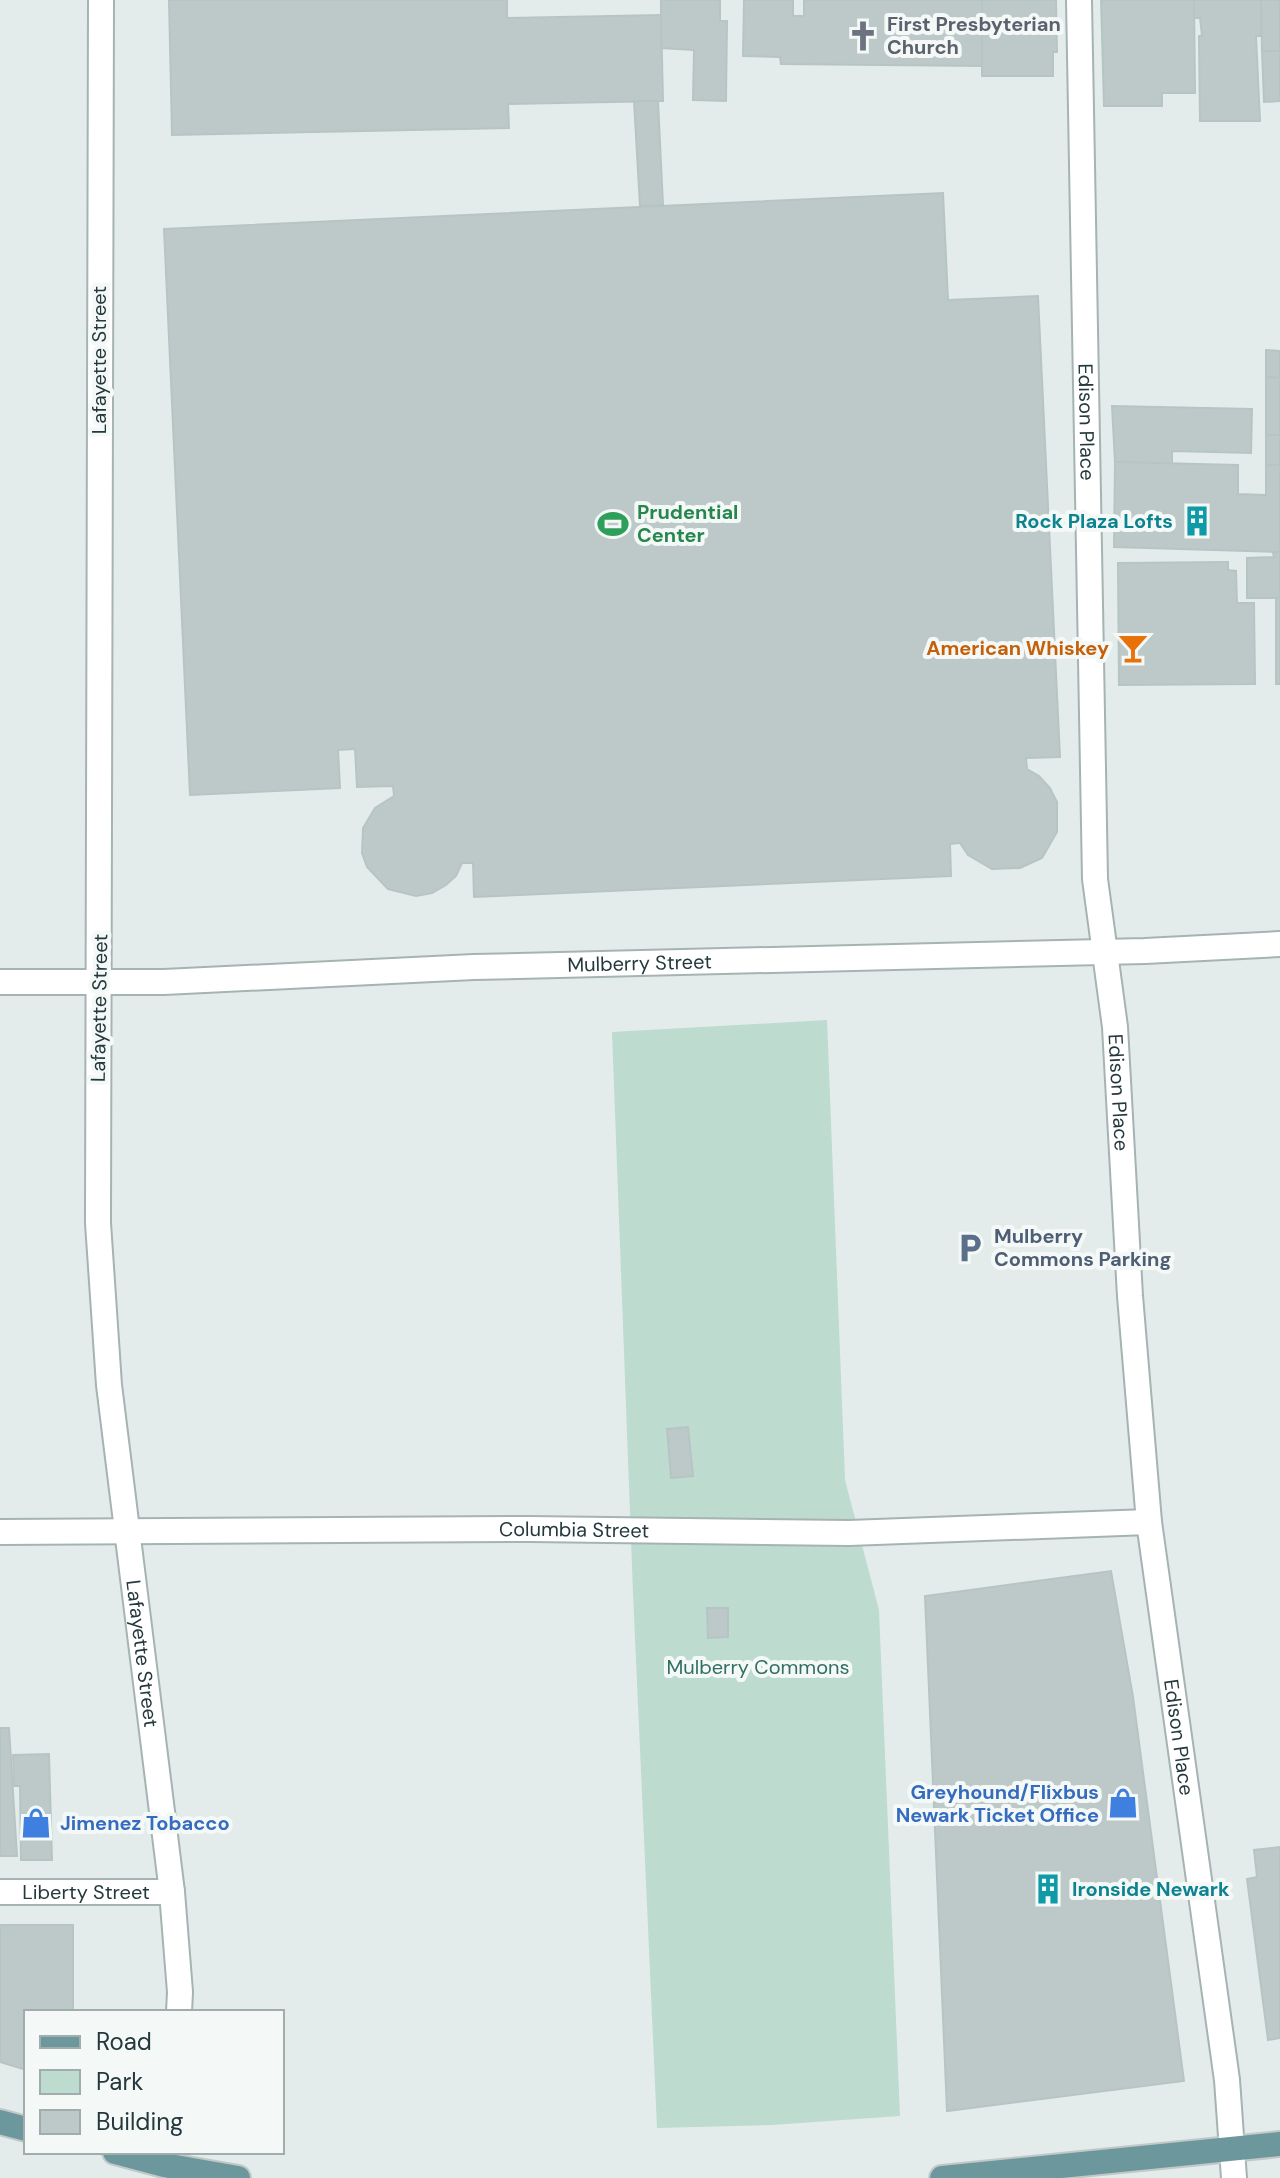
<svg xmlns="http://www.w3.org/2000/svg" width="1280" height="2178" font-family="'DM Sans',sans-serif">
	<rect width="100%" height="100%" fill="#e3eceb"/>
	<path fill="#bedbd0" d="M 827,1020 L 845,1480 L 879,1610 L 900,2116 L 772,2125 L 657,2128 L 633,1593 L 612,1032 Z"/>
	<g fill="#bcc9c8" stroke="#b6c5c4" stroke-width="2">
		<path d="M 169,0 L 507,0 L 507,18 L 661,15 L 663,101 L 508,104 L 509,128 L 172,135 Z"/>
		<path d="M 661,0 L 720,0 L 720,21 L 727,21 L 726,101 L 693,100 L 694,50 L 661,48 Z"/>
		<path d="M 744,0 L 793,0 L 793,16 L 804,16 L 804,0 L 982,0 L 982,66 L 781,64 L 780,57 L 743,56 Z"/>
		<path d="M 982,0 L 1056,0 L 1057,52 L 1053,52 L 1053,76 L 982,76 Z"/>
		<path d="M 1101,0 L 1194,0 L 1195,93 L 1162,93 L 1162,106 L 1104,106 Z"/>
		<path d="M 1194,0 L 1261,0 L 1262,36 L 1256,36 L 1260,121 L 1200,121 L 1199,36 L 1202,36 L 1200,18 L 1194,18 Z"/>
		<path d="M 1261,0 L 1280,0 L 1280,51 L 1262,51 Z"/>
		<path d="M 1262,51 L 1280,51 L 1280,101 L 1264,102 Z"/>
		<path d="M 634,101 L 658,101 L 663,205 L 640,206 Z"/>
		<path d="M 943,193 L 948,300 L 1038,296 L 1060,757 L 1026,758 L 1027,769 L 1039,776 L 1050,788 L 1057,802 L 1057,832 L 1042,858 L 1020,868 L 992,869 L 968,855 L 960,843 L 950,844 L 951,876 L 474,897 L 473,863 L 462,863 L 456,876 L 446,885 L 432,893 L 416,896 L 388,889 L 367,867 L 362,853 L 363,828 L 375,808 L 394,796 L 393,786 L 357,787 L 355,749 L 338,750 L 340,788 L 190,795 L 164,229 Z"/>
		<path d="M 1266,350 L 1280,351 L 1280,378 L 1266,377 Z"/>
		<path d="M 1266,377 L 1280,378 L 1280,435 L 1266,435 Z"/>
		<path d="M 1112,406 L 1252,409 L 1251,453 L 1172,451 L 1172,464 L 1115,462 Z"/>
		<rect x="1266" y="435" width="14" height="30"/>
		<path d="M 1115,462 L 1238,465 L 1238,494 L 1266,495 L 1266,465 L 1280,465 L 1280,552 L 1114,547 Z"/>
		<path d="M 1280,552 L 1280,598 L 1247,598 L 1247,558 L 1274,557 L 1273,553 Z"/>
		<path d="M 1228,562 L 1228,570 L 1236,571 L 1237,603 L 1254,603 L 1255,684 L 1119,685 L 1118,563 Z"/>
		<rect x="1276" y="598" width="4" height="86"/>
		<path d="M 688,1427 L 693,1476 L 671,1478 L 667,1429 Z"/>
		<path d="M 1111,1571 L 1133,1697 L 1184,2081 L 947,2111 L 925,1596 Z"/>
		<path d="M 707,1608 L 728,1608 L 728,1637 L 708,1638 Z"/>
		<path d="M 0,1728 L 9,1728 L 17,1856 L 0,1856 Z"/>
		<path d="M 49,1754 L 52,1860 L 21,1860 L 20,1786 L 14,1786 L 13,1755 Z"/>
		<path d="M 1280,1847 L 1280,2038 L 1268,2040 L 1247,1879 L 1257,1877 L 1254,1850 Z"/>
		<path d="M 0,1925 L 73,1925 L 73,2012 L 26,2012 L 26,2070 L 0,2062 Z"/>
	</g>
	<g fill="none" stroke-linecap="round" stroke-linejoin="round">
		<g stroke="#a6b3b3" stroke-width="28">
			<g id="minor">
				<path id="s1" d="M 1079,0 L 1095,879 L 1115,1027 L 1130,1296 L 1149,1522 L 1227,2080 L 1234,2178"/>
				<path id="s2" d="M 0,1532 L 530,1529 L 849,1533 L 1149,1522"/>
				<path id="s3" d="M 0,1892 L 172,1892"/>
			</g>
		</g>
		<g stroke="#a6b3b3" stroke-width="28">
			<g id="tertiary">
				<path id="s4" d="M 101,0 L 98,1223 L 109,1385 L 172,1892 L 180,1992 L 179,2012"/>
				<path id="s5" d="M 0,982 L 164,982 L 474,967 L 1145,951 L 1280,944"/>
			</g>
		</g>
		<g stroke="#c2c8c8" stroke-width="28">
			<g id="primary">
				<path d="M 0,2122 L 26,2129"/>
				<path d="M 115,2152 L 164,2165 L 238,2178"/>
				<path d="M 942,2178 L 1280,2144"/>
			</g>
		</g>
		<use href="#minor" stroke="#fff" stroke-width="24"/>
		<use href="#tertiary" stroke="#fff" stroke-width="24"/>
		<use href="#primary" stroke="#6c989d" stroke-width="24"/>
	</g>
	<defs>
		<g id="church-bare" transform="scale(2.4)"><path d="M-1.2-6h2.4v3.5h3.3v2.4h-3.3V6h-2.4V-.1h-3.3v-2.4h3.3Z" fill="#6b7280" stroke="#f4f9f8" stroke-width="2.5" paint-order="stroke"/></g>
		<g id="building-bare" transform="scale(2.4)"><path d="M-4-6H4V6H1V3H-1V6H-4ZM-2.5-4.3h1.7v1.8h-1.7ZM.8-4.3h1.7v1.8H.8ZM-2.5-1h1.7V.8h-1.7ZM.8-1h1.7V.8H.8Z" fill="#0f9aa8" stroke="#f4f9f8" stroke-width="2.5" paint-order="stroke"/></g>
		<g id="stadium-bare" transform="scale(2.4)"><path d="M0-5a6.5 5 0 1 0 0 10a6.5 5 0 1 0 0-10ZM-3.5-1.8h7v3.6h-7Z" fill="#2e9e5b" stroke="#f4f9f8" stroke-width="2.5" paint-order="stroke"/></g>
		<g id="bar-bare" transform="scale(2.4)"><path d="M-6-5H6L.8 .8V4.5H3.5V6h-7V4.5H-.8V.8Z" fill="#e8710a" stroke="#f4f9f8" stroke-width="2.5" paint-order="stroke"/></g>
		<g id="parking-bare" transform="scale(2.4)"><path d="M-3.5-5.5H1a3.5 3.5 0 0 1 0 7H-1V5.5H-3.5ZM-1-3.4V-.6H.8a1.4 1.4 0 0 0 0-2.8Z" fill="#5c6f8a" stroke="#f4f9f8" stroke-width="2.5" paint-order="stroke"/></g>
		<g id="shop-bare" transform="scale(2.4)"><path d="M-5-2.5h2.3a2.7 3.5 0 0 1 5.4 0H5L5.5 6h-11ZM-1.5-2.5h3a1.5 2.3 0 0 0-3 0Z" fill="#3f7fe0" stroke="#f4f9f8" stroke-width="2.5" paint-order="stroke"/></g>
	</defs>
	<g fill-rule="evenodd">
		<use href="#church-bare" x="863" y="36"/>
		<use href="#building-bare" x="1197" y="521"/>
		<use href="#stadium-bare" x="613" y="524"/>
		<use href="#bar-bare" x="1133" y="648"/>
		<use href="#parking-bare" x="970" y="1248"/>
		<use href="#shop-bare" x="1123" y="1803"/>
		<use href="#shop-bare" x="36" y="1823"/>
		<use href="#building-bare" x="1048" y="1889"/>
	</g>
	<g text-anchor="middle" stroke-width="8" stroke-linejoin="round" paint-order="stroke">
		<g font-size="20" font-weight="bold" fill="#5b616d" stroke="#f4f9f8" text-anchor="start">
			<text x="887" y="31">First Presbyterian<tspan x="887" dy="23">Church</tspan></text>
		</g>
		<g font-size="20" fill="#25393c" stroke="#f4f9f8">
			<text transform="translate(99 360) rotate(-90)" y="7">Lafayette Street</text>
			<text dy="7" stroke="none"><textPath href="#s1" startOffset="422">Edison Place</textPath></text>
			<text dy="7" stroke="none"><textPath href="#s5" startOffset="640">Mulberry Street</textPath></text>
			<text transform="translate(99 1008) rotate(-89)" y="7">Lafayette Street</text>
			<text dy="7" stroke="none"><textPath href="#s1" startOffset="1094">Edison Place</textPath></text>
			<text dy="7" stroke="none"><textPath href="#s2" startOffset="574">Columbia Street</textPath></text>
			<text dy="7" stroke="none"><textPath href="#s4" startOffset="1656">Lafayette Street</textPath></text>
			<text dy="7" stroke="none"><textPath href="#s1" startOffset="1742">Edison Place</textPath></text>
			<text dy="7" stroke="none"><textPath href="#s3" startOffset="86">Liberty Street</textPath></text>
		</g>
		<g font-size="20" font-weight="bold" fill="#27864d" stroke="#f4f9f8" text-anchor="start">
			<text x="637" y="519">Prudential<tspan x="637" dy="23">Center</tspan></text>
		</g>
		<g font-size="20" font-weight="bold" fill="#0d838f" stroke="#f4f9f8" text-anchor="end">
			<text x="1173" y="528">Rock Plaza Lofts</text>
			<text x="1072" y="1896" text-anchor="start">Ironside Newark</text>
		</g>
		<g font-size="20" font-weight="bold" fill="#c56008" stroke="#f4f9f8" text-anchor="end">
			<text x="1109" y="655">American Whiskey</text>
		</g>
		<g font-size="20" font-weight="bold" fill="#4e5e75" stroke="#f4f9f8" text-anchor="start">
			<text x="994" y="1243">Mulberry<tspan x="994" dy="23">Commons Parking</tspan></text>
		</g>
		<g font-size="20" fill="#326f60" stroke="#f4f9f8">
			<text x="758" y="1674">Mulberry Commons</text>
		</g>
		<g font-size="20" font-weight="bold" fill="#366cbe" stroke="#f4f9f8" text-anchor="end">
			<text x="1099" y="1799">Greyhound/Flixbus<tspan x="1099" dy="23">Newark Ticket Office</tspan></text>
			<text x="60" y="1830" text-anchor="start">Jimenez Tobacco</text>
		</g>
	</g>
	<rect x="24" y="2010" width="260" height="144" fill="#f4f9f8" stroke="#a1acad" stroke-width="2"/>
	<rect x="40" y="2036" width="40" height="12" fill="#6c989d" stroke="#a1acad" stroke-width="2"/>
	<text x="96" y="2050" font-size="24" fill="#25393c">Road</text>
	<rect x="40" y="2070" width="40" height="24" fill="#bedbd0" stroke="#a1acad" stroke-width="2"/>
	<text x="96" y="2090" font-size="24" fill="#25393c">Park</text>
	<rect x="40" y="2110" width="40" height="24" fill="#bcc9c8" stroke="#a1acad" stroke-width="2"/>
	<text x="96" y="2130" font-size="24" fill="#25393c">Building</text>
</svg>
